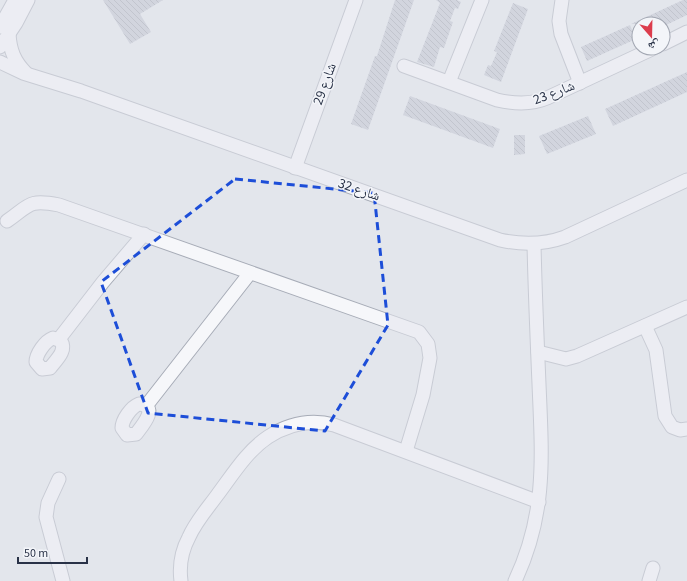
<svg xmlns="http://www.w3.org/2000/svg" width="687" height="581" viewBox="0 0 687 581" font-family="'Source Sans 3','Noto Naskh Arabic',sans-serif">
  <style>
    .building { fill: url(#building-back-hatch) }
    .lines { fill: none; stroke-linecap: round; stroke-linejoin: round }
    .minor-casing { stroke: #a7acb7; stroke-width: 15 }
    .minor { stroke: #f6f7fa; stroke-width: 13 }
    .marked { fill: none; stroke: #1d4ed8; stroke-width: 3; stroke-dasharray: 8 5; stroke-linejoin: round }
    .labels { text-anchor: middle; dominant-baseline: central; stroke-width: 3; stroke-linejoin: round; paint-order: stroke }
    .street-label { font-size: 14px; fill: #293247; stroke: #f3f5f9 }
  </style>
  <defs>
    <pattern id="building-back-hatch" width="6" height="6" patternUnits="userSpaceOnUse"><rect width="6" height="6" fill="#bcc2cd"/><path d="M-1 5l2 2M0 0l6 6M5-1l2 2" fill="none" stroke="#999ea8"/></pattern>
  </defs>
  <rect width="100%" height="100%" fill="#e3e6ec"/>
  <!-- building -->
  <g class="building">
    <polygon points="103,0 163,0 140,14 151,32 130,44"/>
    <polygon points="395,0 414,0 368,130 351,124 375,56 377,56"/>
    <polygon points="436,0 457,0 461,2 458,9 455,8 450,21 453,22 444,48 440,47 434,67 417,62 440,3"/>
    <polygon points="683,0 687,0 687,15 664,26 663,24 631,24"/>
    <polygon points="513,3 528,9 501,82 484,75 488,65 491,66 497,52 494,51"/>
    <polygon points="630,25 636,39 587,61 581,47"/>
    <polygon points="687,72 687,92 613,126 605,109"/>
    <polygon points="410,96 500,129 493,148 403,115"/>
    <polygon points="588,116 596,134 547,154 539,136"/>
    <polygon points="514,135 525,135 525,154 514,155"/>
  </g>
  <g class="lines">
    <defs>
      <g id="minor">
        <polyline points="562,0 559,21 561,34 580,83"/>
        <polyline points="0,27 15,0"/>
        <path d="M9,34c1,16 5,27 17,39"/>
        <polyline points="663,44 687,32"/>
        <polyline points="0,47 16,23 28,0"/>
        <path d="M0,62l23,11 58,18 419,149c23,5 43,5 65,-3l122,-57"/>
        <path d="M404,66l93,34c18,4 34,5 50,-2l107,-50"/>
        <polyline points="449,82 482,0"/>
        <polyline points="295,168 356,0"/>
        <path d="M7,221c23,-16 21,-22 52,-16l360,127 9,12 2,14 -7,37 -17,56"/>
        <polyline points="645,326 656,350 665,416 672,427 680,430 687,429"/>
        <path d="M53,338l8,3c6,10 -5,19 -11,27l-8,1 -6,-7c0,-8 9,-21 17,-24z"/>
        <polyline points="59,339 103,282 144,234"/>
        <polyline points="538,352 566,359 577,356 687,307"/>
        <path d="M139,404c21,2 3,22 -3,30l-9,1 -5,-7c0,-8 9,-21 17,-24z"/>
        <polyline points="146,406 250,273"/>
        <polyline points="59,479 48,503 46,517 63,581"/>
        <path d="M181,581c-2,-15 1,-31 8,-44 7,-16 19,-29 29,-43 15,-20 29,-43 50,-57 20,-13 43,-18 66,-12l205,77"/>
        <path d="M515,581c32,-68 27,-124 24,-197 -2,-47 -4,-93 -5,-140"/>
        <polyline points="649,581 653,568"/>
      </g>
    </defs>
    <!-- minor casing -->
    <use href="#minor" class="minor-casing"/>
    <!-- minor -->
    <use href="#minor" class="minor"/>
  </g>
  <!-- marked area -->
  <path d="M0 0H687V581H0ZM235,179l139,14 14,132 -63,106 -177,-18 -47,-131z" fill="#e3e6ec" fill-opacity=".55" fill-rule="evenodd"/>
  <path class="marked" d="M235,179l139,14 14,132 -63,106 -177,-18 -47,-131z"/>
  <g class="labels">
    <!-- street labels -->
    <g class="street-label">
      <text transform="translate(325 84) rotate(-70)">شارع 29</text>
      <text transform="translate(554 93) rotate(-21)">شارع 23</text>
      <text transform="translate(359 190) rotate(19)">شارع 32</text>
    </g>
  </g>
  <!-- north arrow -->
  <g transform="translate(651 36) rotate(160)"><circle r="19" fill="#f3f5f9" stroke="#a2a7b2"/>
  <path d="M0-3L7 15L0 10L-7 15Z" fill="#dc3d4d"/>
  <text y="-6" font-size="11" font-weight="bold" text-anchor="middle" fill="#293247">ش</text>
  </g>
  <!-- scale -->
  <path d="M18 557v6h69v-6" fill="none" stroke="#293247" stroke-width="2"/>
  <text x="24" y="557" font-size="12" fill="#293247" stroke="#f3f5f9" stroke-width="3" paint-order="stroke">50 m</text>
</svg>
